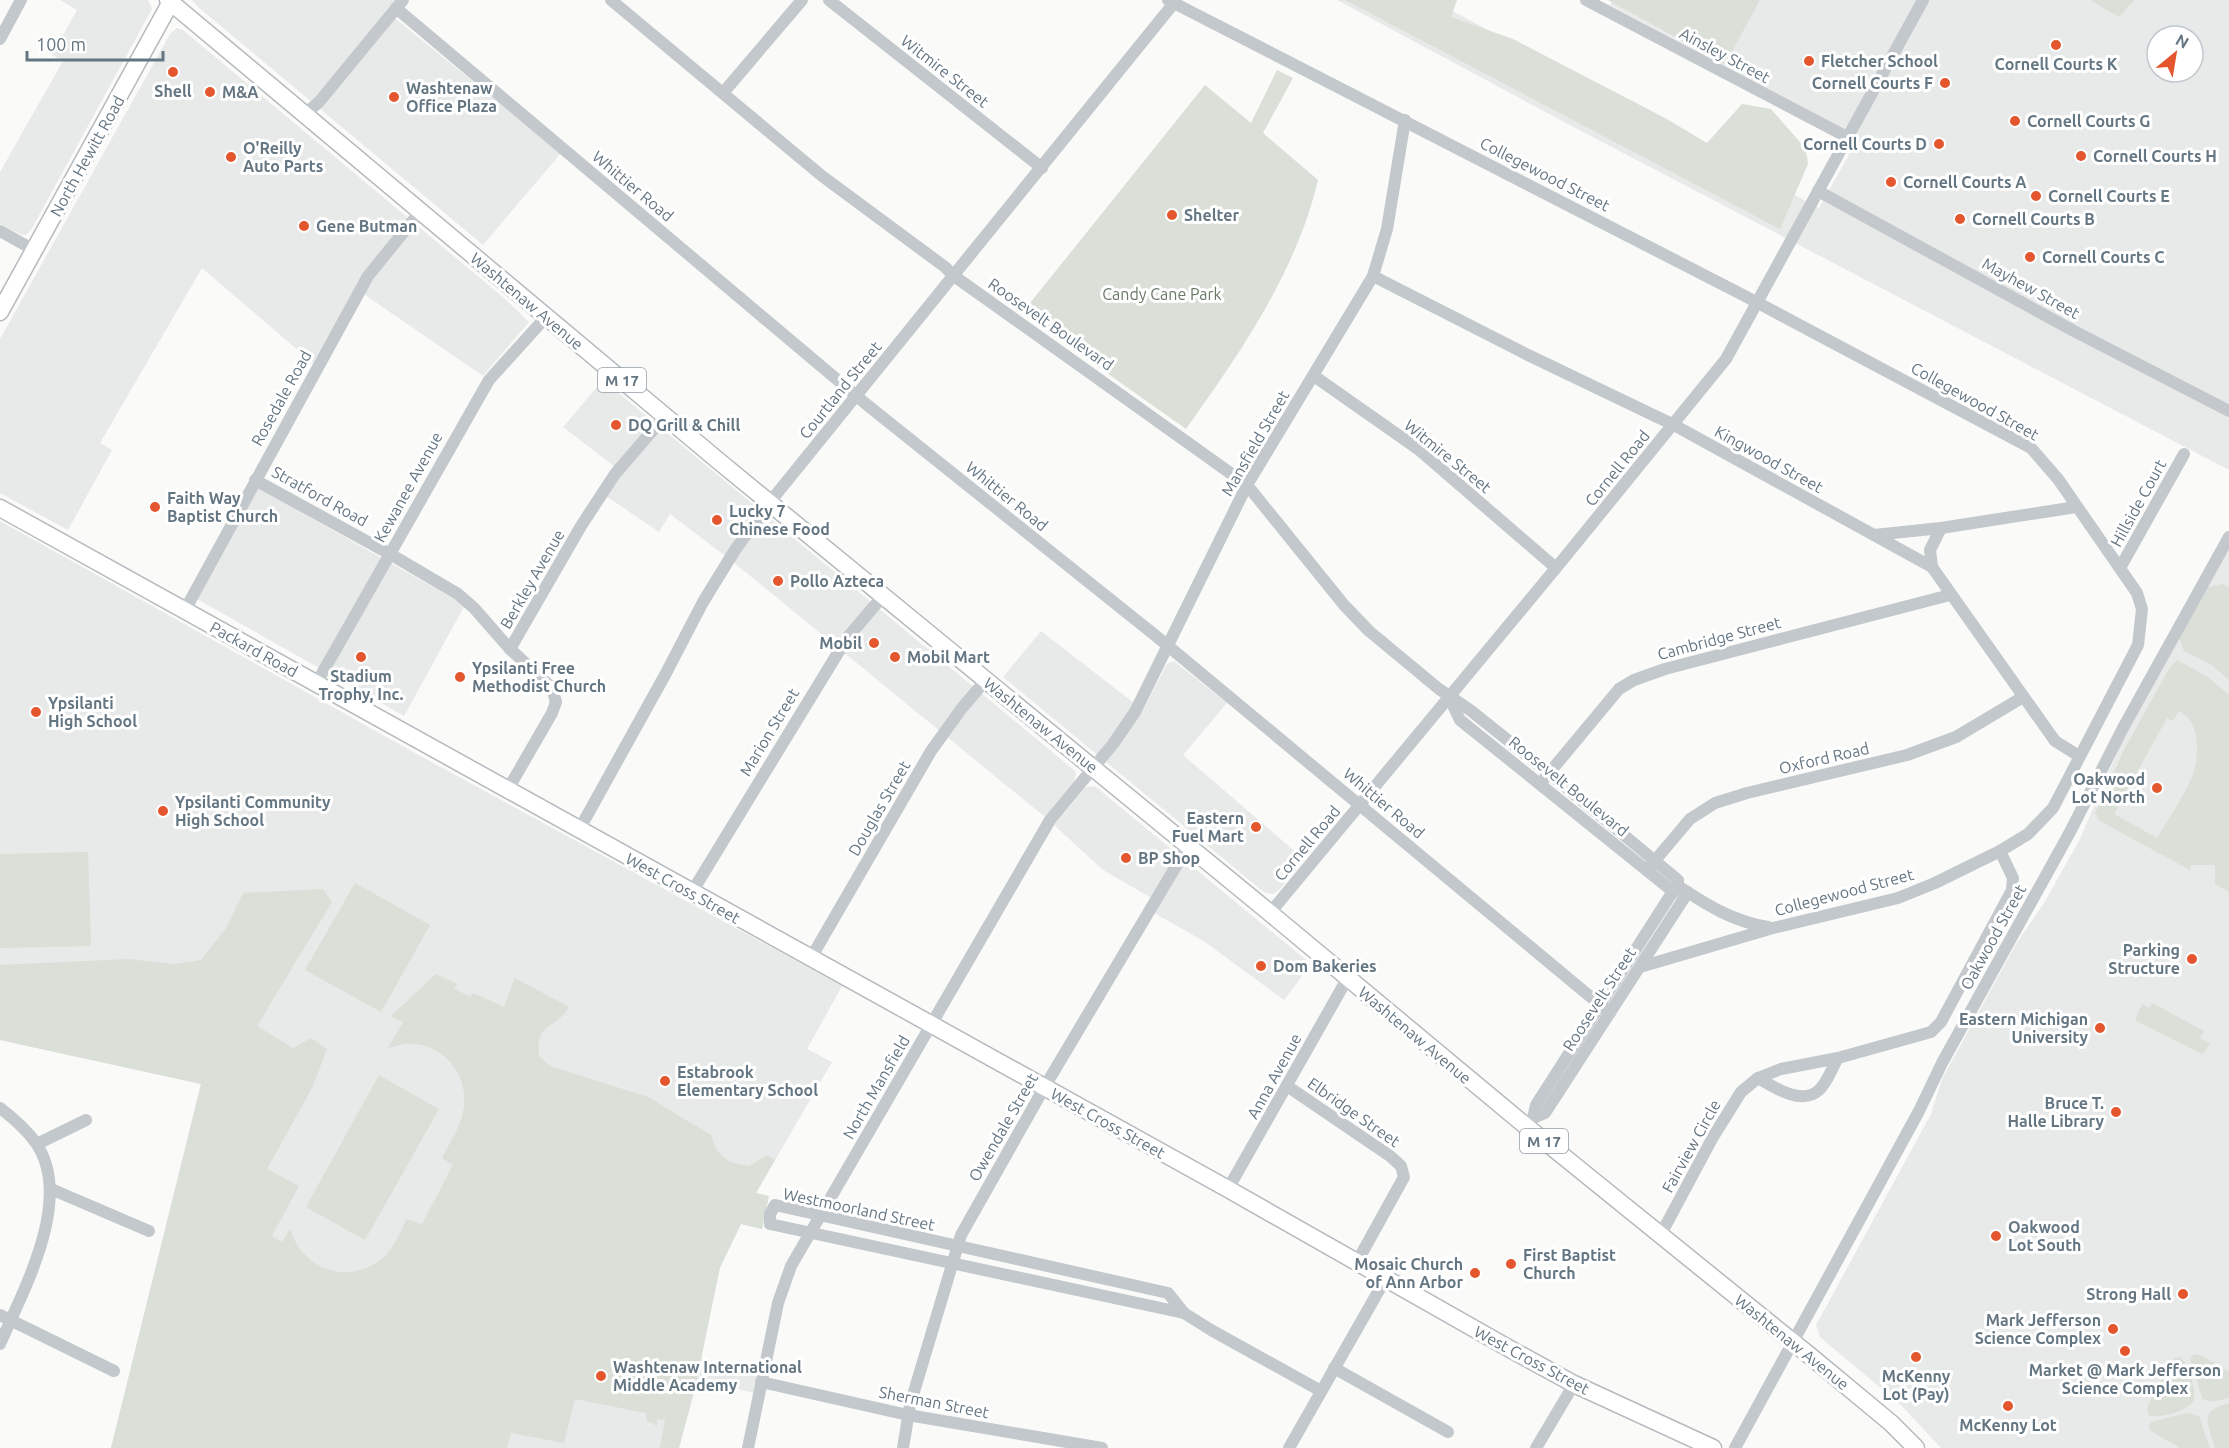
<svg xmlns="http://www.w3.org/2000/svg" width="2229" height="1448" viewBox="0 0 2229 1448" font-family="Ubuntu,sans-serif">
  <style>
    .built { fill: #e8e9e9; fill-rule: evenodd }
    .green { fill: #dadfd7; fill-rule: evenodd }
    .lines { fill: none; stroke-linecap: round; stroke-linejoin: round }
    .major-casing { stroke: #b5babe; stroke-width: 19 }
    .minor { stroke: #c3c8cc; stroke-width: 12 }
    .major { stroke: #fff; stroke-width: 16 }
    .poi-dot { fill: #e4572e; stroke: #fff; stroke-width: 2 }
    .labels { text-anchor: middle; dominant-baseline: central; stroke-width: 6; stroke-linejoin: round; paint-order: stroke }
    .shield { fill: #fff; stroke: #939fa8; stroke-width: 1.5 }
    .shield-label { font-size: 15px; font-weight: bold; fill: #657683 }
    .street-label { font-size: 16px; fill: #657683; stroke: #fff }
    .poi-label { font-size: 16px; font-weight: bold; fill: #657683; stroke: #fff; text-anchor: start }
    .park-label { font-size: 16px; fill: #687a64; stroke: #fff }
  </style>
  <rect width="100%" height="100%" fill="#fafaf8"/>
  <!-- built -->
  <g class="built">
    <polygon points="60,0 148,0 152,9 31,230 26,235 22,235 0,224 0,172 63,61 52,55 77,10"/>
    <polygon points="192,0 395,0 386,11 561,153 483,245 198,7"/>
    <path d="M1337,0h111l-3,7 374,201 40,-71 -249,-132 2,-5h617v470l-665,-348zM2157,36h36v36h-36z"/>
    <polygon points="177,28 183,30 504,298 529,322 483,376 355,288 313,363 202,268 100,443 112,450 68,530 0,493 0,339 170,34"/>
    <polygon points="603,380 1074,770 1076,773 1074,782 1045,817 732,561 670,514 659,532 603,494 619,470 563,427"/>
    <polygon points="258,488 465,605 404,716 197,599"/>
    <polygon points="0,521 415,753 842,986 807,1049 832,1062 756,1193 769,1196 762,1229 741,1224 720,1268 701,1358 758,1374 754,1393 698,1379 679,1448 111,1448 201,1084 0,1040"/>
    <polygon points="2229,549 2229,1448 1941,1448 1902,1406 1820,1337 1816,1325 1931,1114 1942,1079 2016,944 2044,903 2079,841 2120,746"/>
    <polygon points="1041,631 1143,710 1167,664 1174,661 1227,703 1183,755 1305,860 1279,890 1273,894 1265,893 1003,677"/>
    <polygon points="1090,786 1096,787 1311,964 1284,1000 1205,942 1154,913 1160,903 1103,870 1054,825 1085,788"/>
  </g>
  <!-- green -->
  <g class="green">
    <polygon points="1345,0 1457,0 1451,17 1513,39 1665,118 1707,143 1742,104 1771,109 1806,149 1808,164 1780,229"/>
    <polygon points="1608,0 1760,0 1725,64"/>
    <polygon points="2090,0 2134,0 2119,17"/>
    <path d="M1277,70l16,8 -30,55 55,47c-22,93 -78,173 -132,249l-164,-116 183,-228 46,38z"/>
    <polygon points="2223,584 2229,588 2229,680 2212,665 2184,651 2179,638 2207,587"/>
    <path d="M2177,660l31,17 21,18v197l-14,-8v-19h-24l-1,5 -90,-49 -5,-8 29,-63 46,-83zM2179,711c20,10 20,37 16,57 -2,13 -30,58 -38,70l-43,-24 53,-96 6,3z"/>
    <polygon points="88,852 91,946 0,948 0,854"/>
    <polygon points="355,883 430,925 381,1012 305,970"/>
    <path d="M323,889l9,13 -75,124 36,22 18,-10 16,11 -15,39 -45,81 32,17 -27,50 10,6 8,-13c13,41 58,57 93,29 11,-9 17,-27 24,-39l15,5 31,-59 -11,-7c7,-14 18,-31 21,-46 8,-36 -20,-71 -57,-68 -6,0 -12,3 -18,4l15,-26 -12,-6 45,-42 21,10 -3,4 16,9 3,-4 31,14 11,-29 54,29c-14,24 -34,14 -30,49l11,10 98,31 63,38c7,22 15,28 38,31l18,-11 8,5 -19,33 13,3 -7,33 -21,-5 -21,43 -23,112 -18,69h-19l5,-28 -8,-1v7l-11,-6v-7l-71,-14 -11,44 -53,-10 -4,15h-396l90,-364 -201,-44v-75l128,-6 46,5 27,-4 25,-32 17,-35z"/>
    <polygon points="2152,1003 2204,1031 2200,1038 2210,1044 2203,1054 2135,1020 2142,1004 2149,1008"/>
    <polygon points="379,1075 439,1109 365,1240 306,1207"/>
    <path d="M2194,1354l9,2 26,16v26c-10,2 -19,6 -27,0l-12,-40z"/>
    <path d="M2179,1357c11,6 16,31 15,43 -7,12 -31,17 -44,16l-3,-5 1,-6 26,-47z"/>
    <path d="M2229,1403v45h-14c-7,-25 -17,-37 14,-45z"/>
    <polygon points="2187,1413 2199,1416 2210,1448 2180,1448 2151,1431 2149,1426 2151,1422"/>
  </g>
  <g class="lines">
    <defs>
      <g id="major">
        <polyline points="168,0 721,463 1270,913 1527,1127 1809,1355 1891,1423 1916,1448"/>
        <polyline points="0,312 172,0"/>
        <polyline points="0,508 1228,1189 1510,1349 1574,1384 1713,1448"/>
      </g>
    </defs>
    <!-- major casing -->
    <use href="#major" class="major-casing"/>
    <!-- minor -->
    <g class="minor">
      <path d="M611,0l211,176 123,91 9,9 293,209 97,120 25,26 70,58 31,21 80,64 128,106v6c29,19 56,36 90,41"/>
      <polyline points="829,0 1042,168"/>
      <polyline points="1168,0 1743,295 2031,448 2058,479 2137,593 2142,609 2138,645 2053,808 2028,834 2000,851 1935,883 1898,898 1773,928 1640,967"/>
      <polyline points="1586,0 1849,138"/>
      <polyline points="396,8 866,404 1156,636 1610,1013"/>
      <polyline points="0,39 21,0"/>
      <polyline points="723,93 802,0"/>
      <polyline points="304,115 319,102 403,0"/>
      <polyline points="1818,191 2072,330 2229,411"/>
      <polyline points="0,231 34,250"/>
      <polyline points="1373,276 1528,355 1674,425 1932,567 2055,741 2079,756"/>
      <polyline points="1314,376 1418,449 1556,568"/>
      <polyline points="255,480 390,554 458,594 474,608 510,649 552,688 556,702 552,713 507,791"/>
      <polyline points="1874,535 1941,528 2076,507"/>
      <polyline points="1932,567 1930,550 1941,528"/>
      <polyline points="2120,568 2184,454"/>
      <polyline points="185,610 368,276 420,212"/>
      <polyline points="510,649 581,526 615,474 665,416"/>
      <polyline points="316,684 489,380 546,317"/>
      <polyline points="1450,699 1460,720 1670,889 1678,886"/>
      <polyline points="1540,784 1619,689 1634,680 1665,669 1950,595"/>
      <polyline points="579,830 665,675 703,602 735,550 770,502 1174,3"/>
      <polyline points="1647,870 1690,819 1715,803 1747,793 1907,755 1956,737 2023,697"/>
      <polyline points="692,892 847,638 883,596"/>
      <polyline points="1270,913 1556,568 1726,359 1923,0"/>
      <polyline points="811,958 931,751 962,708 986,680"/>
      <path d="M1758,1078c15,9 44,28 61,12 8,-7 13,-22 19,-32"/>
      <polyline points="1287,1086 1390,1156 1401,1166 1404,1177 1357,1262"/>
      <path d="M0,1108c13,10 26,21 36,35 38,56 -12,146 -36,201"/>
      <polyline points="1533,1118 1545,1113 1688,892"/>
      <polyline points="1527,1127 1533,1118 1536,1105 1670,896 1678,887"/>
      <polyline points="37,1144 86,1120"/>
      <polyline points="51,1189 149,1231"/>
      <polyline points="1228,1189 1347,979"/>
      <polygon points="775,1205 1168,1293 1184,1313 770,1224 770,1214"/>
      <polyline points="1660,1236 1713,1137 1741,1092 1758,1078 1781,1069 1838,1058 1931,1032 1941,1022 2012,890 2013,878 2000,851"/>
      <polyline points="1184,1313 1211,1330 1321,1391"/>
      <polyline points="0,1315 114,1371"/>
      <polyline points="1334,1368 1448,1432"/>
      <polyline points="761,1382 908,1415 1102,1448"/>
      <polyline points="748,1448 778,1303 791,1266 1050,820 1113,744 1135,712 1247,485 1373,276 1387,229 1405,120"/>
      <polyline points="903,1448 910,1405 961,1235 1044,1088 1188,846"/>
      <polyline points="1289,1448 1386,1278"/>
      <polyline points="1536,1448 1574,1384"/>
      <polyline points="1735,1448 1919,1111 1942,1063 2070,832 2123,728 2229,537"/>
    </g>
    <!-- major -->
    <use href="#major" class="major"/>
  </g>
  <!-- markers -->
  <g class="poi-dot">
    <circle cx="2056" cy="45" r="6"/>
    <circle cx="1809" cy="61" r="6"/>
    <circle cx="173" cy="72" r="6"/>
    <circle cx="1945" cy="83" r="6"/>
    <circle cx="210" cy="92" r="6"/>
    <circle cx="394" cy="97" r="6"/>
    <circle cx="2015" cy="121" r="6"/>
    <circle cx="1939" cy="144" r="6"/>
    <circle cx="2081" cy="156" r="6"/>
    <circle cx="231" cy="157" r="6"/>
    <circle cx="1891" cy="182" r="6"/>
    <circle cx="2036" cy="196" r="6"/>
    <circle cx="1172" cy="215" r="6"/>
    <circle cx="1960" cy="219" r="6"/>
    <circle cx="304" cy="226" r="6"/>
    <circle cx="2030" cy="257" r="6"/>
    <circle cx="616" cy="425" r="6"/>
    <circle cx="155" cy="507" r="6"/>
    <circle cx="717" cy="520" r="6"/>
    <circle cx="778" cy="581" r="6"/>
    <circle cx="874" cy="643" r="6"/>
    <circle cx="361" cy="657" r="6"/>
    <circle cx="895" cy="657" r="6"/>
    <circle cx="460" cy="677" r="6"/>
    <circle cx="36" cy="712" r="6"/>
    <circle cx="2157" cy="788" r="6"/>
    <circle cx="163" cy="811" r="6"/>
    <circle cx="1256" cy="827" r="6"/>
    <circle cx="1126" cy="858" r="6"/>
    <circle cx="2192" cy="959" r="6"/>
    <circle cx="1261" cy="966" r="6"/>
    <circle cx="2100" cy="1028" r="6"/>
    <circle cx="665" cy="1081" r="6"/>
    <circle cx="2116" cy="1112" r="6"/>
    <circle cx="1996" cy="1236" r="6"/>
    <circle cx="1511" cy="1264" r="6"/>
    <circle cx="1475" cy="1273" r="6"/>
    <circle cx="2183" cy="1294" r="6"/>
    <circle cx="2113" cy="1329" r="6"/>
    <circle cx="2125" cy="1351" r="6"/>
    <circle cx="1916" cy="1357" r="6"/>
    <circle cx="601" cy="1376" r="6"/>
    <circle cx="2008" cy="1406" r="6"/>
  </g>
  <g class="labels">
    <!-- shield labels -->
    <g class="shield">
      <rect x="598" y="368" width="48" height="24" rx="4.5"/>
      <rect x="1520" y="1129" width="48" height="24" rx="4.5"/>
    </g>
    <g class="shield-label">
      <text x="622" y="380">M 17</text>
      <text x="1544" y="1141">M 17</text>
    </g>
    <!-- street labels -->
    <g class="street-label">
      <text transform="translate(1725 55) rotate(28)">Ainsley Street</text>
      <text transform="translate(945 71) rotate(38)">Witmire Street</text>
      <text transform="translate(87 156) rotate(-61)">North Hewitt Road</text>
      <text transform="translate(1545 174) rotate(27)">Collegewood Street</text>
      <text transform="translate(633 186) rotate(40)">Whittier Road</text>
      <text transform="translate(2031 288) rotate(29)">Mayhew Street</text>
      <text transform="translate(527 301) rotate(40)">Washtenaw Avenue</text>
      <text transform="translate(1051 324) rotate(35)">Roosevelt Boulevard</text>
      <text transform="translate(840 390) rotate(-51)">Courtland Street</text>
      <text transform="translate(281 398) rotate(-61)">Rosedale Road</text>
      <text transform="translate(1975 401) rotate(29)">Collegewood Street</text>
      <text transform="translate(1255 443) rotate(-60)">Mansfield Street</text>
      <text transform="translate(1448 456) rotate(39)">Witmire Street</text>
      <text transform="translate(1769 459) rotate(29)">Kingwood Street</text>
      <text transform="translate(1617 468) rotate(-51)">Cornell Road</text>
      <text transform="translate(408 487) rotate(-61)">Kewanee Avenue</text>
      <text transform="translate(320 496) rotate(29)">Stratford Road</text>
      <text transform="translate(1007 496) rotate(39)">Whittier Road</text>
      <text transform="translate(2138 503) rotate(-61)">Hillside Court</text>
      <text transform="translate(532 579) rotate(-60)">Berkley Avenue</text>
      <text transform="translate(1719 638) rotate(-15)">Cambridge Street</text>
      <text transform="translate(254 649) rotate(29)">Packard Road</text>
      <text transform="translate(1041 725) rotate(39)">Washtenaw Avenue</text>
      <text transform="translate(769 732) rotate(-59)">Marion Street</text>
      <text transform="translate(1824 758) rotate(-13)">Oxford Road</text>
      <text transform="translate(1569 786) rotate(39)">Roosevelt Boulevard</text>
      <text transform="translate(1384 803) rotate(40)">Whittier Road</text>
      <text transform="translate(879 808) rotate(-60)">Douglas Street</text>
      <text transform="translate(1307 843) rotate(-50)">Cornell Road</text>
      <text transform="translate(683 888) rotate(29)">West Cross Street</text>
      <text transform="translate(1844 892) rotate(-15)">Collegewood Street</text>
      <text transform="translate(1993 937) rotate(-61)">Oakwood Street</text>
      <text transform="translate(1599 999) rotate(-57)">Roosevelt Street</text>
      <text transform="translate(1415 1035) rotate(40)">Washtenaw Avenue</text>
      <text transform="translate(1274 1076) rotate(-61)">Anna Avenue</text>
      <text transform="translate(876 1087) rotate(-60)">North Mansfield</text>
      <text transform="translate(1354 1112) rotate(35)">Elbridge Street</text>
      <text transform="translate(1108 1123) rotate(29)">West Cross Street</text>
      <text transform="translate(1003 1127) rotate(-60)">Owendale Street</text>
      <text transform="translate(1691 1146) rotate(-61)">Fairview Circle</text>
      <text transform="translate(859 1209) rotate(12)">Westmoorland Street</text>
      <text transform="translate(1792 1342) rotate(39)">Washtenaw Avenue</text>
      <text transform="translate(1532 1360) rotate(28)">West Cross Street</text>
      <text transform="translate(934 1402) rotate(11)">Sherman Street</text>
    </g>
    <!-- poi labels -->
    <g class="poi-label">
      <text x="1821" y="61">Fletcher School</text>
      <text x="2056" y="64" text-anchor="middle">Cornell Courts K</text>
      <text x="1933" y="83" text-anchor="end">Cornell Courts F</text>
      <text x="406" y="88">Washtenaw<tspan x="406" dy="18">Office Plaza</tspan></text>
      <text x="173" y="91" text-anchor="middle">Shell</text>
      <text x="222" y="92">M&amp;A</text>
      <text x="2027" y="121">Cornell Courts G</text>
      <text x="1927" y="144" text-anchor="end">Cornell Courts D</text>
      <text x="243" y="148">O'Reilly<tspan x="243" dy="18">Auto Parts</tspan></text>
      <text x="2093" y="156">Cornell Courts H</text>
      <text x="1903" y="182">Cornell Courts A</text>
      <text x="2048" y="196">Cornell Courts E</text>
      <text x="1184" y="215">Shelter</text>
      <text x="1972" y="219">Cornell Courts B</text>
      <text x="316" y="226">Gene Butman</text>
      <text x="2042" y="257">Cornell Courts C</text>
      <text x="628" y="425">DQ Grill &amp; Chill</text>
      <text x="167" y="498">Faith Way<tspan x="167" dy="18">Baptist Church</tspan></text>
      <text x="729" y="511">Lucky 7<tspan x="729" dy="18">Chinese Food</tspan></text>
      <text x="790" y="581">Pollo Azteca</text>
      <text x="862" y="643" text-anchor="end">Mobil</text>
      <text x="907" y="657">Mobil Mart</text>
      <text x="472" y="668">Ypsilanti Free<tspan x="472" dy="18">Methodist Church</tspan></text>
      <text x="361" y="676" text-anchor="middle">Stadium<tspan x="361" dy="18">Trophy, Inc.</tspan></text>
      <text x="48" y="703">Ypsilanti<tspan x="48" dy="18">High School</tspan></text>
      <text x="2145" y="779" text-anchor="end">Oakwood<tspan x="2145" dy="18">Lot North</tspan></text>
      <text x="175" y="802">Ypsilanti Community<tspan x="175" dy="18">High School</tspan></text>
      <text x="1244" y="818" text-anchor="end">Eastern<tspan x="1244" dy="18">Fuel Mart</tspan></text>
      <text x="1138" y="858">BP Shop</text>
      <text x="2180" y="950" text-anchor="end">Parking<tspan x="2180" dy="18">Structure</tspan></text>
      <text x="1273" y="966">Dom Bakeries</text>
      <text x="2088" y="1019" text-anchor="end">Eastern Michigan<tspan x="2088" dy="18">University</tspan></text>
      <text x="677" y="1072">Estabrook<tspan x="677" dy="18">Elementary School</tspan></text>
      <text x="2104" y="1103" text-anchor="end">Bruce T.<tspan x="2104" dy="18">Halle Library</tspan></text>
      <text x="2008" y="1227">Oakwood<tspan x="2008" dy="18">Lot South</tspan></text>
      <text x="1523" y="1255">First Baptist<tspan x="1523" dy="18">Church</tspan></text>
      <text x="1463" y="1264" text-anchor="end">Mosaic Church<tspan x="1463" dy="18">of Ann Arbor</tspan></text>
      <text x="2171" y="1294" text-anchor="end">Strong Hall</text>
      <text x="2101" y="1320" text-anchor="end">Mark Jefferson<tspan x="2101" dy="18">Science Complex</tspan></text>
      <text x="613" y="1367">Washtenaw International<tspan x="613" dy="18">Middle Academy</tspan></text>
      <text x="2125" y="1370" text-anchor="middle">Market @ Mark Jefferson<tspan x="2125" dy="18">Science Complex</tspan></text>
      <text x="1916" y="1376" text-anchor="middle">McKenny<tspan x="1916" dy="18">Lot (Pay)</tspan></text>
      <text x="2008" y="1425" text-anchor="middle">McKenny Lot</text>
    </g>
    <!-- park labels -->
    <g class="park-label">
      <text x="1162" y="294">Candy Cane Park</text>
    </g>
  </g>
  <!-- north arrow -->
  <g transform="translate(2175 54) rotate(30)"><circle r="28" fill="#ffffff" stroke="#c1c8cd" stroke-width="1.5"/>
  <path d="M0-4.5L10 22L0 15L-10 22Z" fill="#e4572e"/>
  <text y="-9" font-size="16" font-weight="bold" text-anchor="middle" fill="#657683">N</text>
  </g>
  <!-- scale -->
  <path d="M27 51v9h136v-9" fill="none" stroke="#657683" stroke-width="3"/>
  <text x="36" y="51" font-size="18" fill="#657683" stroke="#ffffff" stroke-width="4.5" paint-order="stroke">100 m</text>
</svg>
